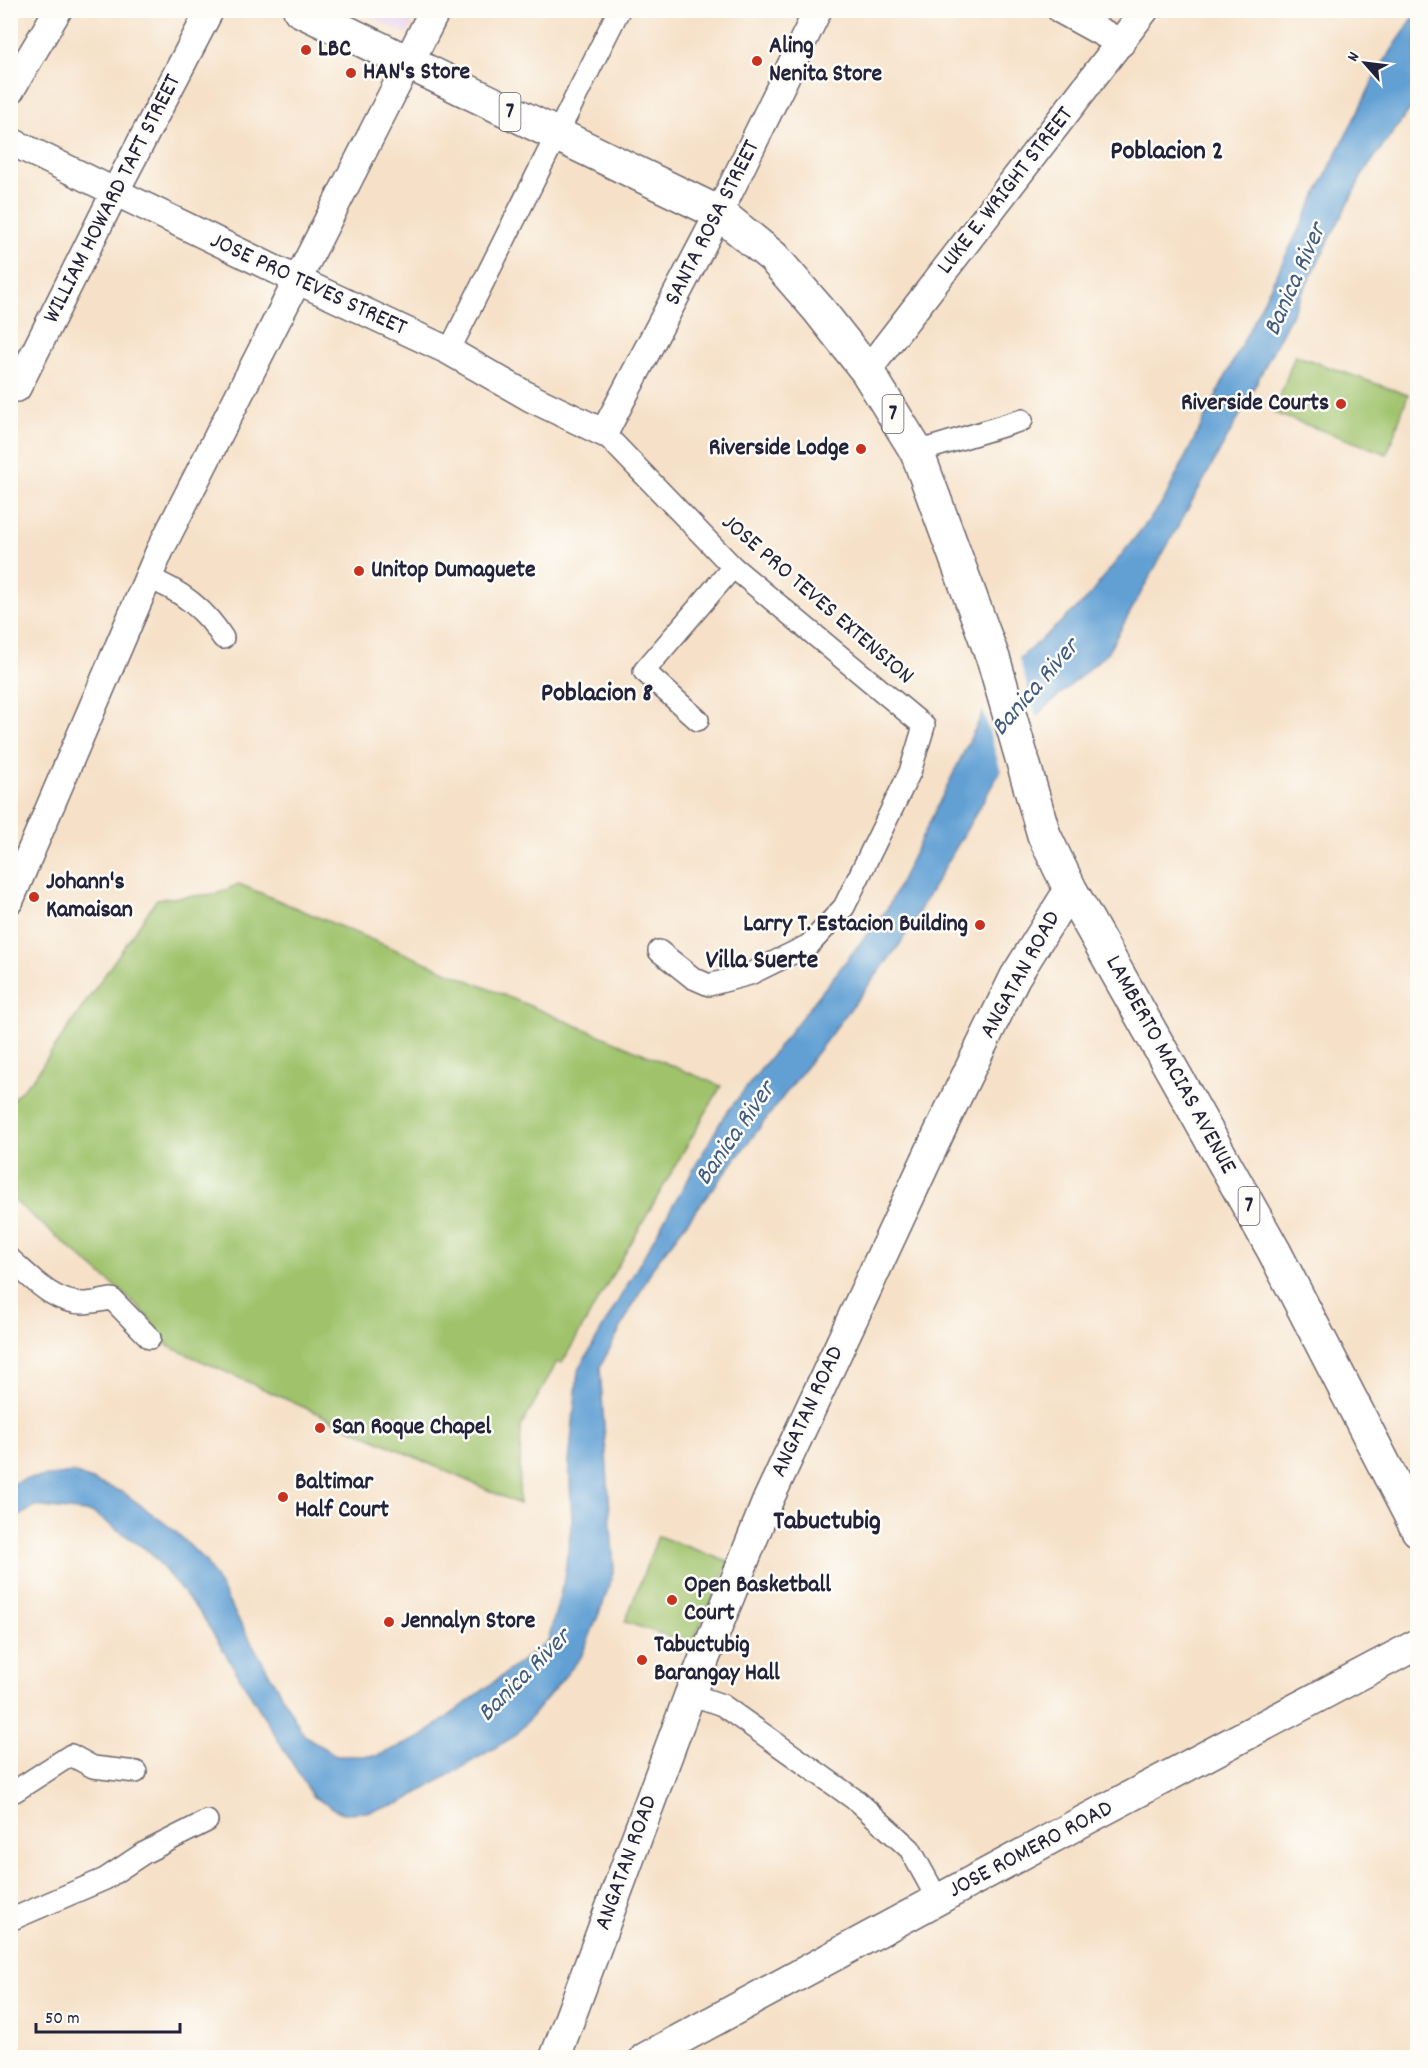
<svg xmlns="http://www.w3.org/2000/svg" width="1428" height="2068" viewBox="0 0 1428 2068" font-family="Dekko,sans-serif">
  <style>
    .built { fill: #e7d2ef }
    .green { fill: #9fc26b; stroke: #607253; stroke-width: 1.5 }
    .water { fill: #62a0d4; stroke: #426188; stroke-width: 1.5 }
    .pier { fill: #f6e1c8 }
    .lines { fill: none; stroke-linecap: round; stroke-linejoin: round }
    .minor-casing { stroke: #6c656c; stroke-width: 24 }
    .tertiary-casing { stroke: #6c656c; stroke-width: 30 }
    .secondary-casing { stroke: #6c656c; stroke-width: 33 }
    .primary-casing { stroke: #6c656c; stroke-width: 36 }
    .minor { stroke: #fff; stroke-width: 21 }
    .tertiary { stroke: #fff; stroke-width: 27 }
    .secondary { stroke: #fff; stroke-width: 30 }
    .primary { stroke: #fff; stroke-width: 33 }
    .poi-dot { fill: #c8321e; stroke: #fdfcf7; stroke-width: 2 }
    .labels { text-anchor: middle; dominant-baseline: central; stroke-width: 5; stroke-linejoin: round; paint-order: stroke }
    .shield { fill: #fdfcf7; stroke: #646373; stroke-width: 1.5 }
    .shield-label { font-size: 22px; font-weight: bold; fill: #22223b }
    .poi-label { font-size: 24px; font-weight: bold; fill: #22223b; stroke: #fdfcf7; text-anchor: start }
    .street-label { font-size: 24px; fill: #22223b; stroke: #fdfcf7 }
    .water-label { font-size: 26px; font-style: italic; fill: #3f5b80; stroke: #fdfcf7 }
    .neighbourhood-label { font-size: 26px; font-weight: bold; fill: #22223b; stroke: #fdfcf7 }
    .quarter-label { font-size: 27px; font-weight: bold; fill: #22223b; stroke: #fdfcf7 }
  </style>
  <rect width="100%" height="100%" fill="#fdfcf7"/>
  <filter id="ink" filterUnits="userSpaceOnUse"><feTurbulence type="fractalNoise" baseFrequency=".0167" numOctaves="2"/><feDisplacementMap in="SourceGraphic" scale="12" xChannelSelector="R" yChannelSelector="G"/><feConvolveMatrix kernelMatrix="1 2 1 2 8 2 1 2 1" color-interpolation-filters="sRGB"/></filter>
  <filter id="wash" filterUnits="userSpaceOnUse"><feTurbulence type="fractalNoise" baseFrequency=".008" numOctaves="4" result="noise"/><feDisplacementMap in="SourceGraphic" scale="24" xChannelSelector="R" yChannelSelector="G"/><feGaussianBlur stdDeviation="1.35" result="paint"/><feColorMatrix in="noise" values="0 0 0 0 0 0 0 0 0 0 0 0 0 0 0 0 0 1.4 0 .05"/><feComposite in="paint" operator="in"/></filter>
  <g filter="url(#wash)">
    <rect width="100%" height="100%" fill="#f6e1c8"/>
    <!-- built -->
    <polygon class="built" points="358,11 418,11 407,34"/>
    <!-- green -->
    <g class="green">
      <polygon points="1295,355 1408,395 1387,454 1274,413"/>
      <polygon points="239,884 721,1086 562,1363 557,1362 521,1427 519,1504 168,1346 150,1319 129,1298 11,1198 11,1101 35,1076 157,899 216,894"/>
      <polygon points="658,1536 729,1562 692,1644 625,1622"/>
    </g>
    <!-- water -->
    <polygon class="water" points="1417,12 1417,100 1364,172 1240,415 1108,652 1029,722 900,944 655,1264 600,1367 614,1570 603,1604 581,1657 515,1736 401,1803 366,1812 342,1813 313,1797 203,1617 151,1553 93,1513 35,1506 11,1522 11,1484 26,1479 74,1473 124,1493 175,1531 206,1562 304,1735 336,1756 377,1756 421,1737 548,1641 564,1580 572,1520 569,1463 578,1371 724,1116 887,909 1002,674 1086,600 1163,502 1378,71"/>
    <!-- pier -->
    <polygon class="pier" points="1018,655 1037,719 1031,724 1002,775 982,707 999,672"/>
  </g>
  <g filter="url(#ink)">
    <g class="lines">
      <defs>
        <g id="minor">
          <polyline points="449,351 619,10"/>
          <polyline points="604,433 733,567 924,726 910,772 844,907 809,945 750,974 709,985 693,978 659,951"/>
          <polyline points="917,452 1022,420"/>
          <path d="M148,578c32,12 57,31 75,60"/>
          <polyline points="698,720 644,671 733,567"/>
          <path d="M10,1259c22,19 43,44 73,44 10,0 20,-3 29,-4l38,39"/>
          <polyline points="690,1694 722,1705 857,1801 910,1849 938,1900"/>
          <polyline points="10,1792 15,1791 71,1755 93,1767 136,1772"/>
          <polyline points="10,1920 105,1879 144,1853 207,1821"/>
        </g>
        <g id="tertiary">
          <polyline points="1061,10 1121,43"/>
          <polyline points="10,91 58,10"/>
          <polyline points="10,141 297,280 449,351 531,398 604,433 719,213 818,10"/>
          <polyline points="867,371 1145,10"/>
          <polyline points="10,385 17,388 115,192 210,10"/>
          <polyline points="10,900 160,550 408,63"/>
        </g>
        <g id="secondary">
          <polyline points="408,63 435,10"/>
          <polyline points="555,2058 690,1694 768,1500 945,1120 1015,977 1070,889"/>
          <polyline points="645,2058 1087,1819 1418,1644"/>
        </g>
        <polyline id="primary" points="300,10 719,213 773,257 819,310 867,371 917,452 994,661 1044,835 1070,889 1274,1251 1418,1530"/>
      </defs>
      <!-- minor casing -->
      <use href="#minor" class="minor-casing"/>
      <!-- tertiary casing -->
      <use href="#tertiary" class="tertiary-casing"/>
      <!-- secondary casing -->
      <use href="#secondary" class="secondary-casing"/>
      <!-- primary casing -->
      <use href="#primary" class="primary-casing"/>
      <!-- minor -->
      <use href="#minor" class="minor"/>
      <!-- tertiary -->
      <use href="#tertiary" class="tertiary"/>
      <!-- secondary -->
      <use href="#secondary" class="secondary"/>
      <!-- primary -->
      <use href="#primary" class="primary"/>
    </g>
  </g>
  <!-- markers -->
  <g class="poi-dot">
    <circle cx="306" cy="50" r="6"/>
    <circle cx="757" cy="61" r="6"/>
    <circle cx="351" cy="73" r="6"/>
    <circle cx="1341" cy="404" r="6"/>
    <circle cx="861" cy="449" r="6"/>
    <circle cx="359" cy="571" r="6"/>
    <circle cx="34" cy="897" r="6"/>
    <circle cx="980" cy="925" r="6"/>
    <circle cx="320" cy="1428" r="6"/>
    <circle cx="283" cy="1497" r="6"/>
    <circle cx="672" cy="1600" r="6"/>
    <circle cx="389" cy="1622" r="6"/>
    <circle cx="642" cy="1660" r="6"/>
  </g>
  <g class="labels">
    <!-- shield labels -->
    <g class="shield">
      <rect x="499.5" y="93" width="21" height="38" rx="4.5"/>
      <rect x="882.5" y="395" width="21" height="38" rx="4.5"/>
      <rect x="1238.5" y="1187" width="21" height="38" rx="4.5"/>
    </g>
    <g class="shield-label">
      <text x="510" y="112">7</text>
      <text x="893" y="414">7</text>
      <text x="1249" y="1206">7</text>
    </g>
    <!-- poi labels -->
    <g class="poi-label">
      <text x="769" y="47">Aling<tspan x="769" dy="28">Nenita Store</tspan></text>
      <text x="318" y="50">LBC</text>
      <text x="363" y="73">HAN's Store</text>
      <text x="1329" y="404" text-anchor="end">Riverside Courts</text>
      <text x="849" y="449" text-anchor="end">Riverside Lodge</text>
      <text x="371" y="571">Unitop Dumaguete</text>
      <text x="46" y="883">Johann's<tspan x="46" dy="28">Kamaisan</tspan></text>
      <text x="968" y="925" text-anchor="end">Larry T. Estacion Building</text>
      <text x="332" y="1428">San Roque Chapel</text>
      <text x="295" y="1483">Baltimar<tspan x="295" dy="28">Half Court</tspan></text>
      <text x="684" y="1586">Open Basketball<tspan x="684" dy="28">Court</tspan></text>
      <text x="401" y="1622">Jennalyn Store</text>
      <text x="654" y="1646">Tabuctubig<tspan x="654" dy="28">Barangay Hall</tspan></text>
    </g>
    <!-- street labels -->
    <g class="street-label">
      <text transform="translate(1006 191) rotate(-52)">LUKE E. WRIGHT STREET</text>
      <text transform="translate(113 199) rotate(-63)">WILLIAM HOWARD TAFT STREET</text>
      <text transform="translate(713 223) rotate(-63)">SANTA ROSA STREET</text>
      <text transform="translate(308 285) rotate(25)">JOSE PRO TEVES STREET</text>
      <text transform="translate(817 600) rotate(41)">JOSE PRO TEVES EXTENSION</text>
      <text transform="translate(1021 975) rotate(-61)">ANGATAN ROAD</text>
      <text transform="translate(1170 1065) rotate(61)">LAMBERTO MACIAS AVENUE</text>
      <text transform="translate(808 1412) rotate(-65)">ANGATAN ROAD</text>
      <text transform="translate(1031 1850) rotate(-28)">JOSE ROMERO ROAD</text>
      <text transform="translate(627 1863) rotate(-70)">ANGATAN ROAD</text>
    </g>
    <!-- water labels -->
    <g class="water-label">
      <text transform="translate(1296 280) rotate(-66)">Banica River</text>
      <text transform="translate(1036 688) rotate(-49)">Banica River</text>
      <text transform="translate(736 1134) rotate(-55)">Banica River</text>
      <text transform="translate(525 1676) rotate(-45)">Banica River</text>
    </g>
    <!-- neighbourhood labels -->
    <g class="neighbourhood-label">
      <text x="762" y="961">Villa Suerte</text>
    </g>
    <!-- quarter labels -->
    <g class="quarter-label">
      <text x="1167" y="152">Poblacion 2</text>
      <text x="597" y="694">Poblacion 8</text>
      <text x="827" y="1522">Tabuctubig</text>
    </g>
  </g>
  <!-- margin -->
  <rect width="1428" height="2068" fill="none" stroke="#fdfcf7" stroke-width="36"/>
  <!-- north arrow -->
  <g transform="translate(1365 63) rotate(298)" stroke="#fdfcf7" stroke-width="4.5" paint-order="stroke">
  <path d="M0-4.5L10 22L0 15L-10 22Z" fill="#22223b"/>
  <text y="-9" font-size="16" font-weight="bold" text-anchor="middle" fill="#22223b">N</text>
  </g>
  <!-- scale -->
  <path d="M36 2023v9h144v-9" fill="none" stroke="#22223b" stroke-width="3"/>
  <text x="45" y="2023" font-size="18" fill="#22223b" stroke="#fdfcf7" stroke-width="4.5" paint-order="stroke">50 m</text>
</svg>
